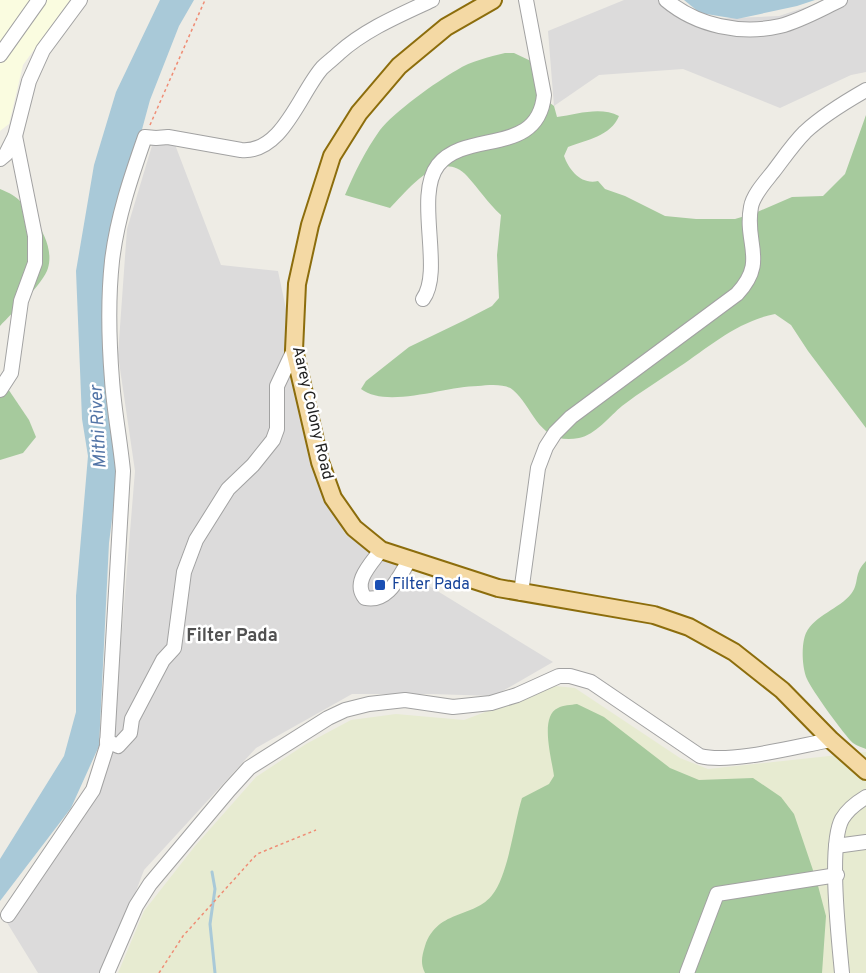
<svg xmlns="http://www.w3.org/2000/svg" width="866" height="973" viewBox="0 0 866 973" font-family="Overpass,sans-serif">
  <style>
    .residential { fill: #dcdbdb }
    .education { fill: #fafce0 }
    .farmland { fill: #e7ebd1 }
    .forest { fill: #a6ca9d }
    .water { fill: #a9c9d8 }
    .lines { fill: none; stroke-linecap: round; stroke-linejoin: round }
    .stream { stroke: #a9c9d8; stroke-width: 3 }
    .minor-casing { stroke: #a2a2a2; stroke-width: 16 }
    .major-casing { stroke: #8c6d0c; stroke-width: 20 }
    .path { stroke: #ef8d75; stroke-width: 1.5; stroke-dasharray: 3 3; stroke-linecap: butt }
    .minor { stroke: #fff; stroke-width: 14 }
    .major { stroke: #f4d9a4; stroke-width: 16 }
    .transit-dot { fill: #1a4fb4; stroke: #fff; stroke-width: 2 }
    .labels { text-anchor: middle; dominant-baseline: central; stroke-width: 5; stroke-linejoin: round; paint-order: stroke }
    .street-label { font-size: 16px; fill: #1e1e1e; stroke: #fff }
    .transit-label { font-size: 16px; fill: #164399; stroke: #fff; text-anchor: start }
    .water-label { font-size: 18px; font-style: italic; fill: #5274a6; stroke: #fff }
    .neighbourhood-label { font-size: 18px; font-weight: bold; fill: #515151; stroke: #fff }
  </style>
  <rect width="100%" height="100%" fill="#eeece5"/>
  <!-- residential -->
  <g class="residential">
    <polygon points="624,0 676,0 707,19 779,16 827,0 866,0 866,72 851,75 780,108 683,69 599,75 554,106 548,31"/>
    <polygon points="154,139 174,142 221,265 278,271 327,504 346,535 553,662 494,696 431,694 352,694 256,748 144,870 105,973 38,973 6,921 76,828 112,751 135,471 118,355 127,229"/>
  </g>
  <!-- education -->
  <polygon class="education" points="0,0 70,0 23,65 9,124 0,131"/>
  <!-- farmland -->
  <polygon class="farmland" points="555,686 575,688 680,758 708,769 866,752 866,973 118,973 144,911 195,846 256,777 306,744 351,720 396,714 464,720"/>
  <!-- forest -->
  <g class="forest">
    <path d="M505,53h9l19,9 13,38 8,6 3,11c20,-3 44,-11 62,-1 -8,20 -33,24 -51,31l-4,9c5,14 17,29 34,25l7,8 20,7 40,20 31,3h39l20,-6 37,-16 31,-1 22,-22 21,-59v313l-58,-77 -17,-26 -16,-11c-37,7 -66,33 -96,53 -19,13 -39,25 -57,39 -12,10 -27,29 -43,32 -40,8 -45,-30 -66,-48 -8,-7 -25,-5 -35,-4 -32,0 -91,23 -117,3l5,-8 43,-34 56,-27 27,-14 7,-8 -2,-43 4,-40c-14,-13 -22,-26 -34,-39 -27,-29 -59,14 -77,32l-45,-13c10,-23 20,-44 35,-65 13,-17 57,-49 77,-60 14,-9 32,-13 48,-17z"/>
    <path d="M0,189c20,8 22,14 34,30 10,13 19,32 14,49 -4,15 -36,45 -48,58z"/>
    <polygon points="0,377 29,420 36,437 23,453 0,460"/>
    <path d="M866,561v188c-4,-2 -9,-3 -13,-6 -8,-7 -42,-54 -46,-64 -5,-11 -6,-35 -1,-46 9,-18 33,-24 45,-39 9,-11 2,-20 15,-33z"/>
    <path d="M577,704l27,13 66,51 29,12 54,-2 28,19 13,17 23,68 9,34 -4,57h-397c-5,-10 -3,-17 0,-27 13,-39 52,-26 70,-55 14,-22 19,-67 27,-93l27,-14 5,-8c-2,-16 -15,-60 4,-68 5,-3 13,-3 19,-4z"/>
  </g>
  <!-- water -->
  <g class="water">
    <polygon points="160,0 194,0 179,26 150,100 106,262 118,471 109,543 99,746 71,808 0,901 0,859 64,756 76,712 76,596 88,456 82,419 76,271 94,165 116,92"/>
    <polygon points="684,0 815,0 797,6 737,19 700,13"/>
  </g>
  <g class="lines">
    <!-- stream -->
    <polyline class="stream" points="212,872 215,889 210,924 215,973"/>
    <defs>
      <g id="minor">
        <path d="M666,0c31,26 75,35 114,26 20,-5 41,-17 60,-26"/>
        <polyline points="0,55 39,0"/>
        <polyline points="0,159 6,154 15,136 29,81 43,50 80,0"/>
        <path d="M423,299c21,-29 -9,-103 15,-134 29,-36 100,-8 106,-70l-18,-95"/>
        <polyline points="0,390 11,373 21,301 35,263 35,236 15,136"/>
        <path d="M381,550c-10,14 -29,32 -16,48 24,5 34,-22 45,-39"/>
        <path d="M521,593l17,-125 8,-21 9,-14 16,-16 166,-123c31,-33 7,-50 14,-87 2,-12 14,-25 22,-35 10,-13 20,-28 32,-40 17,-16 40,-30 61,-42"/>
        <polyline points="107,741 118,746 130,733 132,719 163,660 174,648 184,572 196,540 228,489 253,465 273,440 277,429 277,386 294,350"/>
        <polyline points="836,846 866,842"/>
        <path d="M8,915l85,-125 14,-44 16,-275c-3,-31 -9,-61 -11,-91 -3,-38 -4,-82 0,-119 5,-43 19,-84 33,-124l11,1 12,-1 73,13c41,4 59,-57 81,-82 5,-5 12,-10 17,-15 27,-24 61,-38 93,-53"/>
        <path d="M107,973l29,-67 14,-22 79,-94 20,-22 79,-50 17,-8 24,-6 36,-4 48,7 38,-4 26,-8 42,-19h11l21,6 109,74c31,8 98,-10 131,-16"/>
        <polyline points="687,973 717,894 837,875"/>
        <path d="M842,973c-3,-33 -14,-128 0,-154 6,-10 14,-16 24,-22"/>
      </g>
      <polyline id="major" points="493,0 446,27 399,66 359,113 332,156 310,225 297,284 294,350 320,462 333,498 354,528 381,550 498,588 654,615 689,627 734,652 782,690 831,740 866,771"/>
    </defs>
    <!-- minor casing -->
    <use href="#minor" class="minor-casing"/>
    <!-- major casing -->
    <use href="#major" class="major-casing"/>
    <!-- path -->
    <g class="path">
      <polyline points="150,125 205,0"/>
      <polyline points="159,973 183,936 257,854 316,830"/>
    </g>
    <!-- minor -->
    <use href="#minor" class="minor"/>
    <!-- major -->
    <use href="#major" class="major"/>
  </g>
  <!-- markers -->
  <rect class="transit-dot" x="374" y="579" width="12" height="12" rx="3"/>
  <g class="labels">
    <!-- street labels -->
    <g class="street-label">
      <text transform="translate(312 413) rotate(77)">Aarey Colony Road</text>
    </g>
    <!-- transit labels -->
    <g class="transit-label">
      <text x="392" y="585">Filter Pada</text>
    </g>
    <!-- water labels -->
    <g class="water-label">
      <text transform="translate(99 427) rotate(-93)">Mithi River</text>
    </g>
    <!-- neighbourhood labels -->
    <g class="neighbourhood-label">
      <text x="232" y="636">Filter Pada</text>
    </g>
  </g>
</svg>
